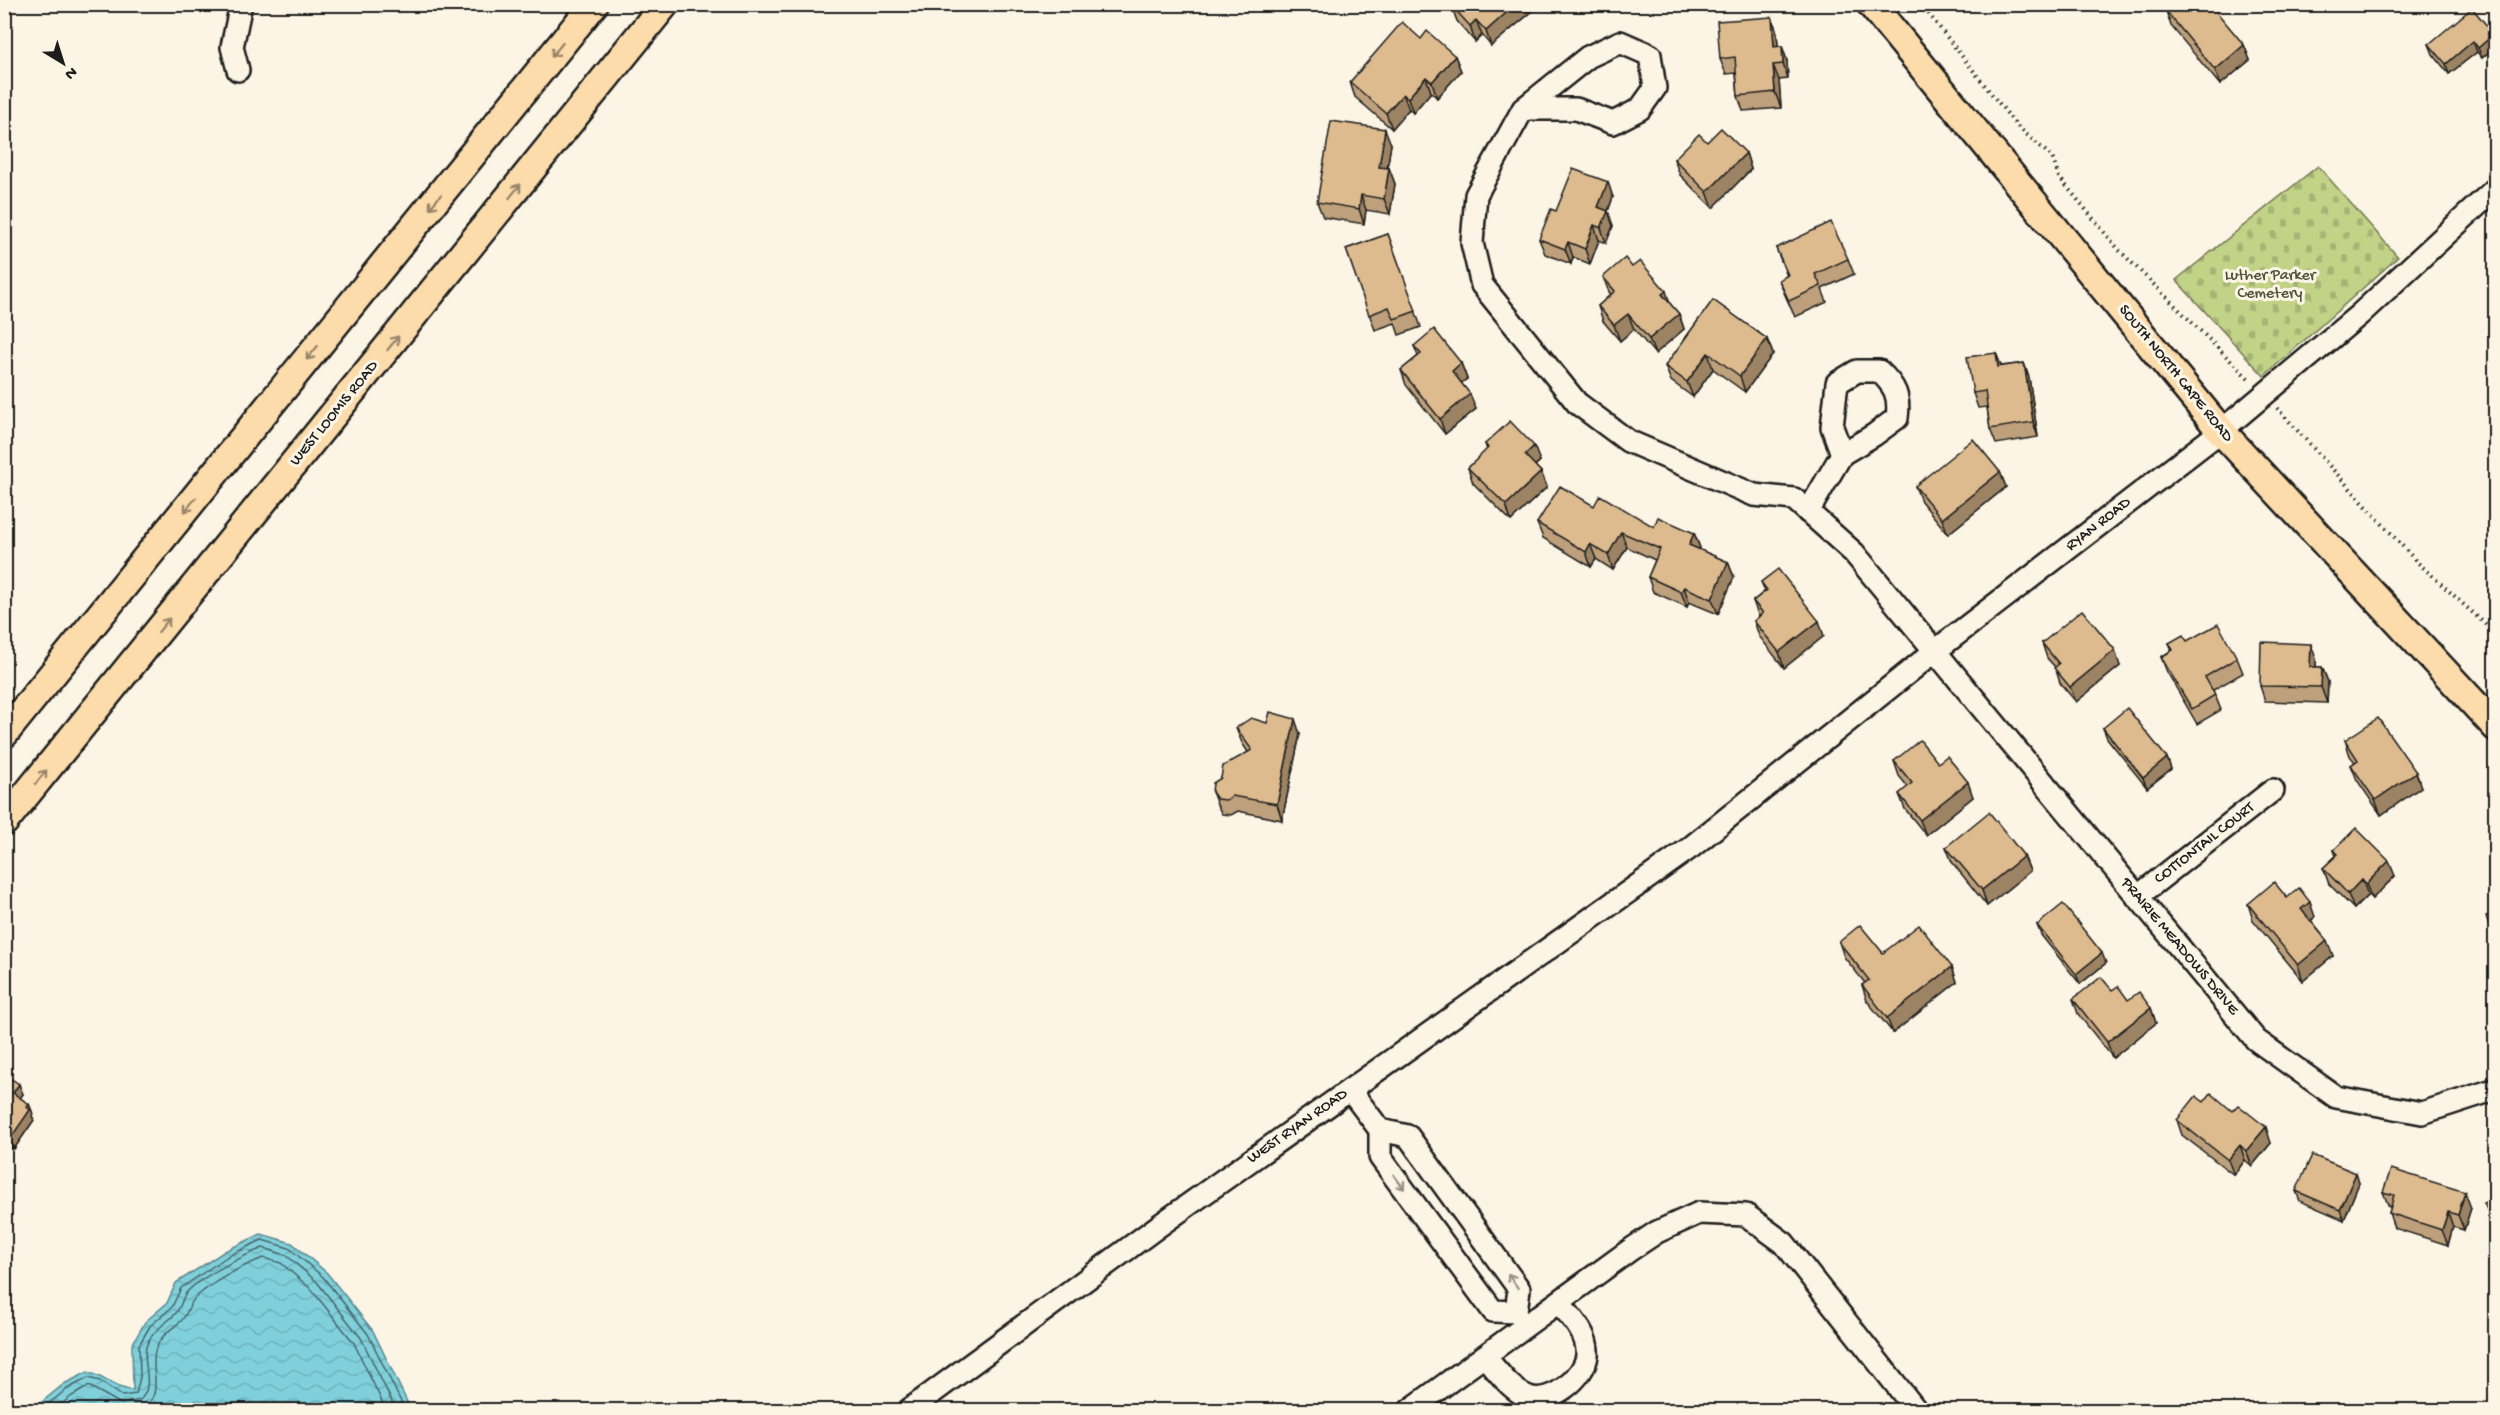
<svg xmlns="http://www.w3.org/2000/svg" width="2500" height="1415" viewBox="0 0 2500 1415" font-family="'Gochi Hand',sans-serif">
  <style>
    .cemetery { fill: url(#cemetery-stones); stroke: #6f7852; stroke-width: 1.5 }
    .water { fill: url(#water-waves); stroke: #58888f; stroke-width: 1.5 }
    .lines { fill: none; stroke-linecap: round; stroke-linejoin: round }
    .shore { stroke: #446468; stroke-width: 1.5 }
    .minor-casing { stroke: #1c1c1c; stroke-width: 26 }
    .major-casing { stroke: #1c1c1c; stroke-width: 32 }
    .path { stroke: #1c1c1c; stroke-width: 4; stroke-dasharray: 1.5 4.5; stroke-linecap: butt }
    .minor { stroke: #fcf5e5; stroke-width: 21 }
    .major { stroke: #fddcac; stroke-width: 27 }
    .wall { fill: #bea17b; stroke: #1c1c1c; stroke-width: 1.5 }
    .shaded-wall { fill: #9b8364; stroke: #1c1c1c; stroke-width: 1.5 }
    .building { fill: #ddbb8f; stroke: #1c1c1c; stroke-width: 1.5 }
    .oneway { stroke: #98866b }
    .oneway2 { stroke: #97938b }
    .labels { text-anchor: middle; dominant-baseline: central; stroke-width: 6; stroke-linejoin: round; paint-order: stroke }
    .park-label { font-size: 16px; fill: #4e533c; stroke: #fcf5e5 }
    .street-label { font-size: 16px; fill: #1c1c1c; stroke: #fcf5e5 }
  </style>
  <defs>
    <pattern id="cemetery-stones" width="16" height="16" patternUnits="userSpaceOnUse" patternTransform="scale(1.5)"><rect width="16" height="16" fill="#c2d387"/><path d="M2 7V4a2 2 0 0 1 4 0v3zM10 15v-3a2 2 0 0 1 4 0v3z" fill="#a6b574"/></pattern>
    <pattern id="water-waves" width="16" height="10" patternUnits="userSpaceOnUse" patternTransform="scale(1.5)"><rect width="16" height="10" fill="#80d0db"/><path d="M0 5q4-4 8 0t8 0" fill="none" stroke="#6eb2bb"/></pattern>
  </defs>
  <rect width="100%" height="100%" fill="#fcf5e5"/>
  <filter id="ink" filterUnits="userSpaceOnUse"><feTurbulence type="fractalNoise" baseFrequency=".0167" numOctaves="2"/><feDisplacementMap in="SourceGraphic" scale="12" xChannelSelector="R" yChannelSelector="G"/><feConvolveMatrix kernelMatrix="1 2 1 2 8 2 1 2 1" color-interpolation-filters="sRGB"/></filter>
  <g filter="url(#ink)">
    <!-- cemetery -->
    <polygon class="cemetery" points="2318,166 2398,257 2264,376 2176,280"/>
    <!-- water -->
    <path class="water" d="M261,1234l31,9 35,30 46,58 38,79h-379l32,-26 24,-12c14,4 32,19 45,18l-1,-45 13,-23 22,-19 9,-20 49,-32z"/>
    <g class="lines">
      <!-- shore -->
      <g class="shore">
        <polyline points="41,1410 67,1389 88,1378 100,1381 122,1396 136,1394 140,1377 139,1345 150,1326 172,1307 181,1288 228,1256 262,1240 289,1248 323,1277 368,1334 405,1410"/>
        <path d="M53,1410l19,-14 17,-10 32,18 19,-4c15,-14 2,-35 6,-53 5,-16 20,-23 30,-34 5,-6 6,-15 11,-21 13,-15 56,-36 76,-44l23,7 31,27 44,56 35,72"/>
        <path d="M140,1410c27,-14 8,-41 16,-62 5,-13 16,-19 25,-27 7,-7 8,-18 15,-24 18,-16 45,-30 67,-39l18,5 30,26 43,54 32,67"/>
      </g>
      <defs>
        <g id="minor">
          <polyline points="238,70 232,47 241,4"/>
          <polyline points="1523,109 1588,57 1620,42 1650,55 1655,88 1640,109 1613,123 1576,109 1523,109 1476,195 1472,243 1482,285 1577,403 1628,441 1754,495 1794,499 1854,553 2256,1040 2336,1097 2422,1113 2496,1089"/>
          <path d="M1808,512l34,-58 32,-19 23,-17c3,-22 -2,-32 -18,-47h-22l-20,12 -5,44 10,27"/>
          <polyline points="2137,897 2273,790"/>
          <polyline points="1350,1090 1380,1130 1380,1157 1493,1311 1516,1312 1519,1289 1408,1136 1380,1130"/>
          <path d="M1485,1357c13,14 26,34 44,40 22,8 56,-20 58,-42 2,-20 -16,-38 -28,-52"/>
          <polyline points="909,1410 1160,1225 1690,848 1935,651 2221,431 2359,315 2496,188"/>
          <polyline points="1410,1410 1630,1250 1657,1232 1699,1213 1746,1215 1784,1243 1916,1410"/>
        </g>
        <g id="major">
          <polyline points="1871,4 2221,431 2496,727"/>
          <polyline points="4,734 594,4"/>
          <polyline points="4,822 665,4"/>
        </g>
      </defs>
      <!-- minor casing -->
      <use href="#minor" class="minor-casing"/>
      <!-- major casing -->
      <use href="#major" class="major-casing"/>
      <!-- path -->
      <g class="path">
        <polyline points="1921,4 2016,125 2052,157 2059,177 2119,250 2251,381"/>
        <polyline points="2277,408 2416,561 2496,634"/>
      </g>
      <!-- minor -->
      <use href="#minor" class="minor"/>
      <!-- major -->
      <use href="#major" class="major"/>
    </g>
    <!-- wall -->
    <g class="wall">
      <polygon points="1695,4 1712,4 1706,12"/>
      <polygon points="1451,5 1534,10 1491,46 1482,35 1475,42 1457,21"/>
      <polygon points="2166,11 2199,12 2244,45 2250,60 2220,85 2171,26"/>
      <polygon points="1772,17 1777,33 1778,46 1782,46 1787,61 1788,79 1779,80 1781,108 1743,111 1738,96 1736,73 1726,74 1720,59"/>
      <polygon points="2494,34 2496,39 2496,46 2482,58 2477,52 2449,74 2433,54 2429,44"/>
      <polygon points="1421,39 1455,56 1461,71 1437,98 1431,92 1413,113 1409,109 1392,129 1355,97 1350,82"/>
      <polygon points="1707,142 1746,153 1751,169 1713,208 1680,175 1674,159"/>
      <polygon points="1391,144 1387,168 1389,168 1395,184 1390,214 1366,210 1364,224 1323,217 1317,202"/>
      <polygon points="1613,197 1608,211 1613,226 1606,243 1599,240 1590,264 1573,257 1571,264 1545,254 1539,239 1556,211"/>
      <polygon points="1388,234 1421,327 1399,335 1395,323 1375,330 1346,249"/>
      <polygon points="1776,248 1848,259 1854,274 1822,289 1827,302 1795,317 1785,295 1779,280 1787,276"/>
      <polygon points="1632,267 1670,304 1679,314 1684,329 1655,354 1634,329 1620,341 1603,321 1598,306 1611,294 1609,292 1603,277"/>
      <polygon points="1713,300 1767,339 1773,354 1745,392 1713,369 1693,397 1671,381 1665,366"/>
      <polygon points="1414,346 1461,363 1467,379 1461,383 1476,409 1445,434 1406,385 1401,370 1418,356"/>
      <polygon points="1996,353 2001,366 2024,363 2029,378 2038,437 1996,444 1990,429 1987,407 1978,408 1973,393"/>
      <polygon points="1485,444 1540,461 1535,466 1541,472 1547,487 1511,521 1473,483 1468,468 1487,450"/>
      <polygon points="2000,472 2006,487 1948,534 1921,501 1915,486"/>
      <polygon points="1594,506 1654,527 1694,533 1700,548 1699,550 1728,562 1734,577 1718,614 1689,602 1687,607 1653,592 1648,577 1655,560 1627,547 1613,570 1596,559 1591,567 1543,538 1537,523"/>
      <polygon points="1761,582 1824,636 1784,668 1759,636 1754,621 1759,617 1753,601 1765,591"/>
      <polygon points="2187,641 2237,658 2243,673 2213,690 2221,710 2197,724 2167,672 2161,657 2172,650 2169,643"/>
      <polygon points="2042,643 2120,666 2076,702 2060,683 2055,667 2047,658"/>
      <polygon points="2316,659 2316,667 2322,667 2328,682 2327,703 2265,701 2260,686"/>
      <polygon points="1236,728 1300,734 1282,820 1238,811 1231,815 1222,814 1218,807 1212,792 1248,752 1242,743"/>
      <polygon points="2103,728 2167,758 2171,769 2147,788 2107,738"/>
      <polygon points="2345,740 2421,787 2381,815 2357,780 2351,765 2355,762 2350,756"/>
      <polygon points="1894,761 1938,763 1973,797 1926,835 1905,809 1899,794 1908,787 1899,776"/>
      <polygon points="1946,847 2024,856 2030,871 1987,906 1952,862"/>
      <polygon points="2334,850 2395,876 2372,899 2368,895 2354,909 2329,884 2323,868 2336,856"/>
      <polygon points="2287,898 2315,917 2311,921 2327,941 2333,956 2303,981 2253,920 2248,904"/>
      <polygon points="2037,925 2106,963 2080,984 2041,935"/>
      <polygon points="1839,942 1883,953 1952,967 1957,982 1893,1033 1867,1001 1862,985 1865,983 1844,957"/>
      <polygon points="2112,990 2128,1000 2151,1008 2156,1023 2113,1058 2078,1014 2073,999"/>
      <polygon points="4,1074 23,1094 20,1098 29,1104 33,1114 32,1116 34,1120 14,1149 4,1143"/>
      <polygon points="2204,1102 2271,1143 2252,1166 2245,1160 2234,1175 2182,1135 2177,1120"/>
      <polygon points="2359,1183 2344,1220 2300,1201 2296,1191"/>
      <polygon points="2383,1192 2471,1208 2464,1230 2453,1227 2448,1245 2394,1228 2389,1213 2391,1207 2389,1207"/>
    </g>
    <!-- shaded-wall -->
    <g class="shaded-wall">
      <polygon points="1516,4 1532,4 1534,10 1491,46 1486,31"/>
      <polygon points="1703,4 1712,4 1706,12"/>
      <polygon points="1772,17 1777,33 1779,62 1774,47"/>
      <polygon points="1476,20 1482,35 1475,42 1470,26"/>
      <polygon points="2494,34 2496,39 2496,46 2482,58 2478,48"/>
      <polygon points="2473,41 2477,52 2449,74 2446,64"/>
      <polygon points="2244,45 2250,60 2220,85 2215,70"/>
      <polygon points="1782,46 1787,61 1788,79 1783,64"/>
      <polygon points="1455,56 1461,71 1437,98 1432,82"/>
      <polygon points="1773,65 1779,80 1781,108 1775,92"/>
      <polygon points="1426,77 1431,92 1413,113 1408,98"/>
      <polygon points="1403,94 1409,109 1392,129 1386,113"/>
      <polygon points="1385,129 1391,144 1385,182 1379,167"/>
      <polygon points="1746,153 1751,169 1713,208 1707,192"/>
      <polygon points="1389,168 1395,184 1390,214 1384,199"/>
      <polygon points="1608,182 1613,197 1608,211 1613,226 1606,243 1601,228 1598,207"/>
      <polygon points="1361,195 1366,210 1364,224 1359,209"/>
      <polygon points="1594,225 1599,240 1590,264 1585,249"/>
      <polygon points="1568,242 1573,257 1571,264 1565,249"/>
      <polygon points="1666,291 1671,307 1662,294"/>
      <polygon points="1628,314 1634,329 1620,341 1614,325"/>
      <polygon points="1679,314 1684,329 1655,354 1649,339"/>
      <polygon points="1767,339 1773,354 1745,392 1740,376"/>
      <polygon points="1708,353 1713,369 1693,397 1687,382"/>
      <polygon points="1996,353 2002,368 1998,367"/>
      <polygon points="1461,363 1467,379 1457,386 1452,371"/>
      <polygon points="2024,363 2029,378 2038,437 2033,422"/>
      <polygon points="1470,394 1476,409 1445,434 1440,419"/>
      <polygon points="1534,446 1540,461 1530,470 1525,455"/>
      <polygon points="1541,472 1547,487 1511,521 1506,505"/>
      <polygon points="2000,472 2006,487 1948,534 1942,519"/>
      <polygon points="1621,532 1627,547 1613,570 1608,555"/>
      <polygon points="1694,533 1700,548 1694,560 1689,545"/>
      <polygon points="1590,544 1596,559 1591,567 1586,552"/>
      <polygon points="1728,562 1734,577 1718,614 1712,599"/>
      <polygon points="1684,587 1689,602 1687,607 1681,592"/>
      <polygon points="1819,621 1824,636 1784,668 1779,652"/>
      <polygon points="2311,644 2316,659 2316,682 2310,667"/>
      <polygon points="2115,650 2120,666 2076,702 2070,687"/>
      <polygon points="2322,667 2328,682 2327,703 2321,687"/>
      <polygon points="1295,719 1300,734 1282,820 1277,804"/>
      <polygon points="2167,758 2171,769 2147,788 2143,778"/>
      <polygon points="2416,772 2421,787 2381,815 2375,800"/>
      <polygon points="1968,782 1973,797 1926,835 1920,820"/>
      <polygon points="2024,856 2030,871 1987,906 1982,890"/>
      <polygon points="2389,861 2395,876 2372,899 2366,884"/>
      <polygon points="2362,879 2368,895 2354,909 2348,894"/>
      <polygon points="2310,902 2315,917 2306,924 2301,909"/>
      <polygon points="2327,941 2333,956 2303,981 2298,965"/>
      <polygon points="2102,953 2106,963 2080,984 2076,974"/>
      <polygon points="1952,967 1957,982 1893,1033 1887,1018"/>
      <polygon points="2151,1008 2156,1023 2113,1058 2107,1042"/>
      <polygon points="19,1084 23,1094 17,1103 13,1093"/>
      <polygon points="29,1104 33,1114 32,1116 34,1120 14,1149 10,1139"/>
      <polygon points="2266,1127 2271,1143 2252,1166 2246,1151"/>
      <polygon points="2240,1145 2245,1160 2234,1175 2228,1160"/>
      <polygon points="2356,1173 2359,1183 2344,1220 2340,1210"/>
      <polygon points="2465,1192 2471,1208 2464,1230 2458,1215"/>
      <polygon points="2448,1212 2453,1227 2448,1245 2442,1230"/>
    </g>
    <!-- building -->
    <g class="building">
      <polygon points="1452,4 1516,4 1486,31 1476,20 1470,26 1451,5"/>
      <polygon points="2173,4 2193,4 2199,12 2208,4 2210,4 2244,45 2215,70 2166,11"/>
      <polygon points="2472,8 2494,34 2478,48 2473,41 2446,64 2429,44"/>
      <polygon points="1772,17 1774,47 1782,46 1783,64 1773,65 1775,92 1738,96 1735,57 1720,59 1717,21"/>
      <polygon points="1402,22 1421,39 1427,31 1455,56 1432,82 1426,77 1408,98 1403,94 1386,113 1350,82"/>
      <polygon points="1331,121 1385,129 1379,167 1389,168 1384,199 1361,195 1359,209 1317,202"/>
      <polygon points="1721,128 1746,153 1707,192 1674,159 1699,134 1707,142"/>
      <polygon points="1573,169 1608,182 1598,207 1608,211 1601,228 1594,225 1585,249 1568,242 1565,249 1539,239 1551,209 1556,211"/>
      <polygon points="1831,222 1848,259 1815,274 1821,286 1789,301 1779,280 1788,275 1776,248"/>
      <polygon points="1388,234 1416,311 1394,319 1389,307 1369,315 1346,249"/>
      <polygon points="1625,258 1632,267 1640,261 1666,291 1662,294 1679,314 1649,339 1628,314 1614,325 1598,306 1615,291 1603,277"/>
      <polygon points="1713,300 1767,339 1740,376 1708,353 1687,382 1665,366"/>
      <polygon points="1434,329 1461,363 1452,371 1470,394 1440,419 1401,370 1421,354 1414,346"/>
      <polygon points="1996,353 1998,367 2024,363 2033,422 1990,429 1985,391 1973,393 1967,357"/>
      <polygon points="1510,421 1534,446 1525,455 1541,472 1506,505 1468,468 1488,448 1485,444"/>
      <polygon points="1973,439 2000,472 1942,519 1915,486"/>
      <polygon points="1560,486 1594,506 1600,495 1654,527 1658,517 1694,533 1689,545 1728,562 1712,599 1684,587 1681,592 1648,577 1660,549 1621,532 1608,555 1590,544 1586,552 1537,523"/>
      <polygon points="1778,569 1819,621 1779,652 1754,621 1763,613 1753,601 1767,590 1761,582"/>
      <polygon points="2082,610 2115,650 2070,687 2054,668 2059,664 2042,643"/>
      <polygon points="2218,624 2237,658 2205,677 2215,695 2192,709 2161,657 2173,650 2169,643 2183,635 2187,641"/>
      <polygon points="2261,642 2311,644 2310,667 2322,667 2321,687 2260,686"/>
      <polygon points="2127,708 2167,758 2143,778 2103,728"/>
      <polygon points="1270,712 1295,719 1277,804 1232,796 1226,800 1217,799 1212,792 1213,783 1221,778 1223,766 1252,750 1236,728 1251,718 1267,723"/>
      <polygon points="2378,718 2416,772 2375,800 2351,765 2358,760 2345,740"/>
      <polygon points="1920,740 1938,763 1947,756 1968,782 1920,820 1899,794 1912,783 1894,761"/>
      <polygon points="1989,812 2024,856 1982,890 1946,847"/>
      <polygon points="2356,828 2389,861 2366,884 2362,879 2348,894 2323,868 2338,854 2334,850"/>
      <polygon points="2274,882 2287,898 2299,888 2310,902 2301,909 2327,941 2298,965 2248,904"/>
      <polygon points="2063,904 2102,953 2076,974 2037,925"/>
      <polygon points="2496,913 2496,945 2486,916"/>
      <polygon points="1860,925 1883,953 1919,925 1952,967 1887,1018 1862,985 1869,980 1839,942"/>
      <polygon points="2101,977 2112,990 2118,986 2128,1000 2139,992 2151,1008 2107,1042 2073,999"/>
      <polygon points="4,1074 19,1084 13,1093 29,1104 27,1107 30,1110 10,1139 4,1135"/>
      <polygon points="2211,1093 2232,1111 2238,1105 2266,1127 2246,1151 2240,1145 2228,1160 2177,1120 2196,1096 2204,1102"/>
      <polygon points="2312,1155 2356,1173 2340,1210 2296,1191"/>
      <polygon points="2391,1169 2465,1192 2458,1215 2448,1212 2442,1230 2389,1213 2394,1195 2383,1192"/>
      <polygon points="2496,1199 2496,1230 2484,1203"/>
    </g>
    <!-- one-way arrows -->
    <defs><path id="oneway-shaft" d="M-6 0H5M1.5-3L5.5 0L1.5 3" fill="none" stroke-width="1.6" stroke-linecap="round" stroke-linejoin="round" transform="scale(1.5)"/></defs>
    <g class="oneway">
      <use href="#oneway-shaft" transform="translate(557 50) rotate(129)"/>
      <use href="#oneway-shaft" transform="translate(515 191) rotate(-51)"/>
      <use href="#oneway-shaft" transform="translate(435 202) rotate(129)"/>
      <use href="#oneway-shaft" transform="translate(393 343) rotate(-51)"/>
      <use href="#oneway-shaft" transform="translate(312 353) rotate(129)"/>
      <use href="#oneway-shaft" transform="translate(190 505) rotate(129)"/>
      <use href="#oneway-shaft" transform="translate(164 625) rotate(-51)"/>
      <use href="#oneway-shaft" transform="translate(41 777) rotate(-51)"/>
    </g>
    <g class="oneway2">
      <use href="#oneway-shaft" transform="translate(1399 1182) rotate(54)"/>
      <use href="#oneway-shaft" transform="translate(1513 1281) rotate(-125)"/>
    </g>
  </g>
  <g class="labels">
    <!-- park labels -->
    <g class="park-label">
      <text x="2270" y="276">Luther Parker<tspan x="2270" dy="18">Cemetery</tspan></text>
    </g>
    <!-- street labels -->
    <g class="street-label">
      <text transform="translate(2175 374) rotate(51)">SOUTH NORTH CAPE ROAD</text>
      <text transform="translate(335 414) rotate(-51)">WEST LOOMIS ROAD</text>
      <text transform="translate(2099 525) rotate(-38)">RYAN ROAD</text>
      <text transform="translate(2205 844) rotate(-38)">COTTONTAIL COURT</text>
      <text transform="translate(2179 947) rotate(50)">PRAIRIE MEADOWS DRIVE</text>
      <text transform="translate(1298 1127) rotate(-35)">WEST RYAN ROAD</text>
    </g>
  </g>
  <!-- margin -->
  <rect width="2500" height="1415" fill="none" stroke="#fcf5e5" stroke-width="24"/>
  <rect x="12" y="12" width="2476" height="1391" fill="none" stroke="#1c1c1c" stroke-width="2" filter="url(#ink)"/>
  <!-- north arrow -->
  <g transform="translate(63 63) rotate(142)" stroke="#fcf5e5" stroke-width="4.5" paint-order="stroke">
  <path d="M0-4.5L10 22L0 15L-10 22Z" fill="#1c1c1c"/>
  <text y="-9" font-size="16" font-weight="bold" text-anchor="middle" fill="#1c1c1c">N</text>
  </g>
</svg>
